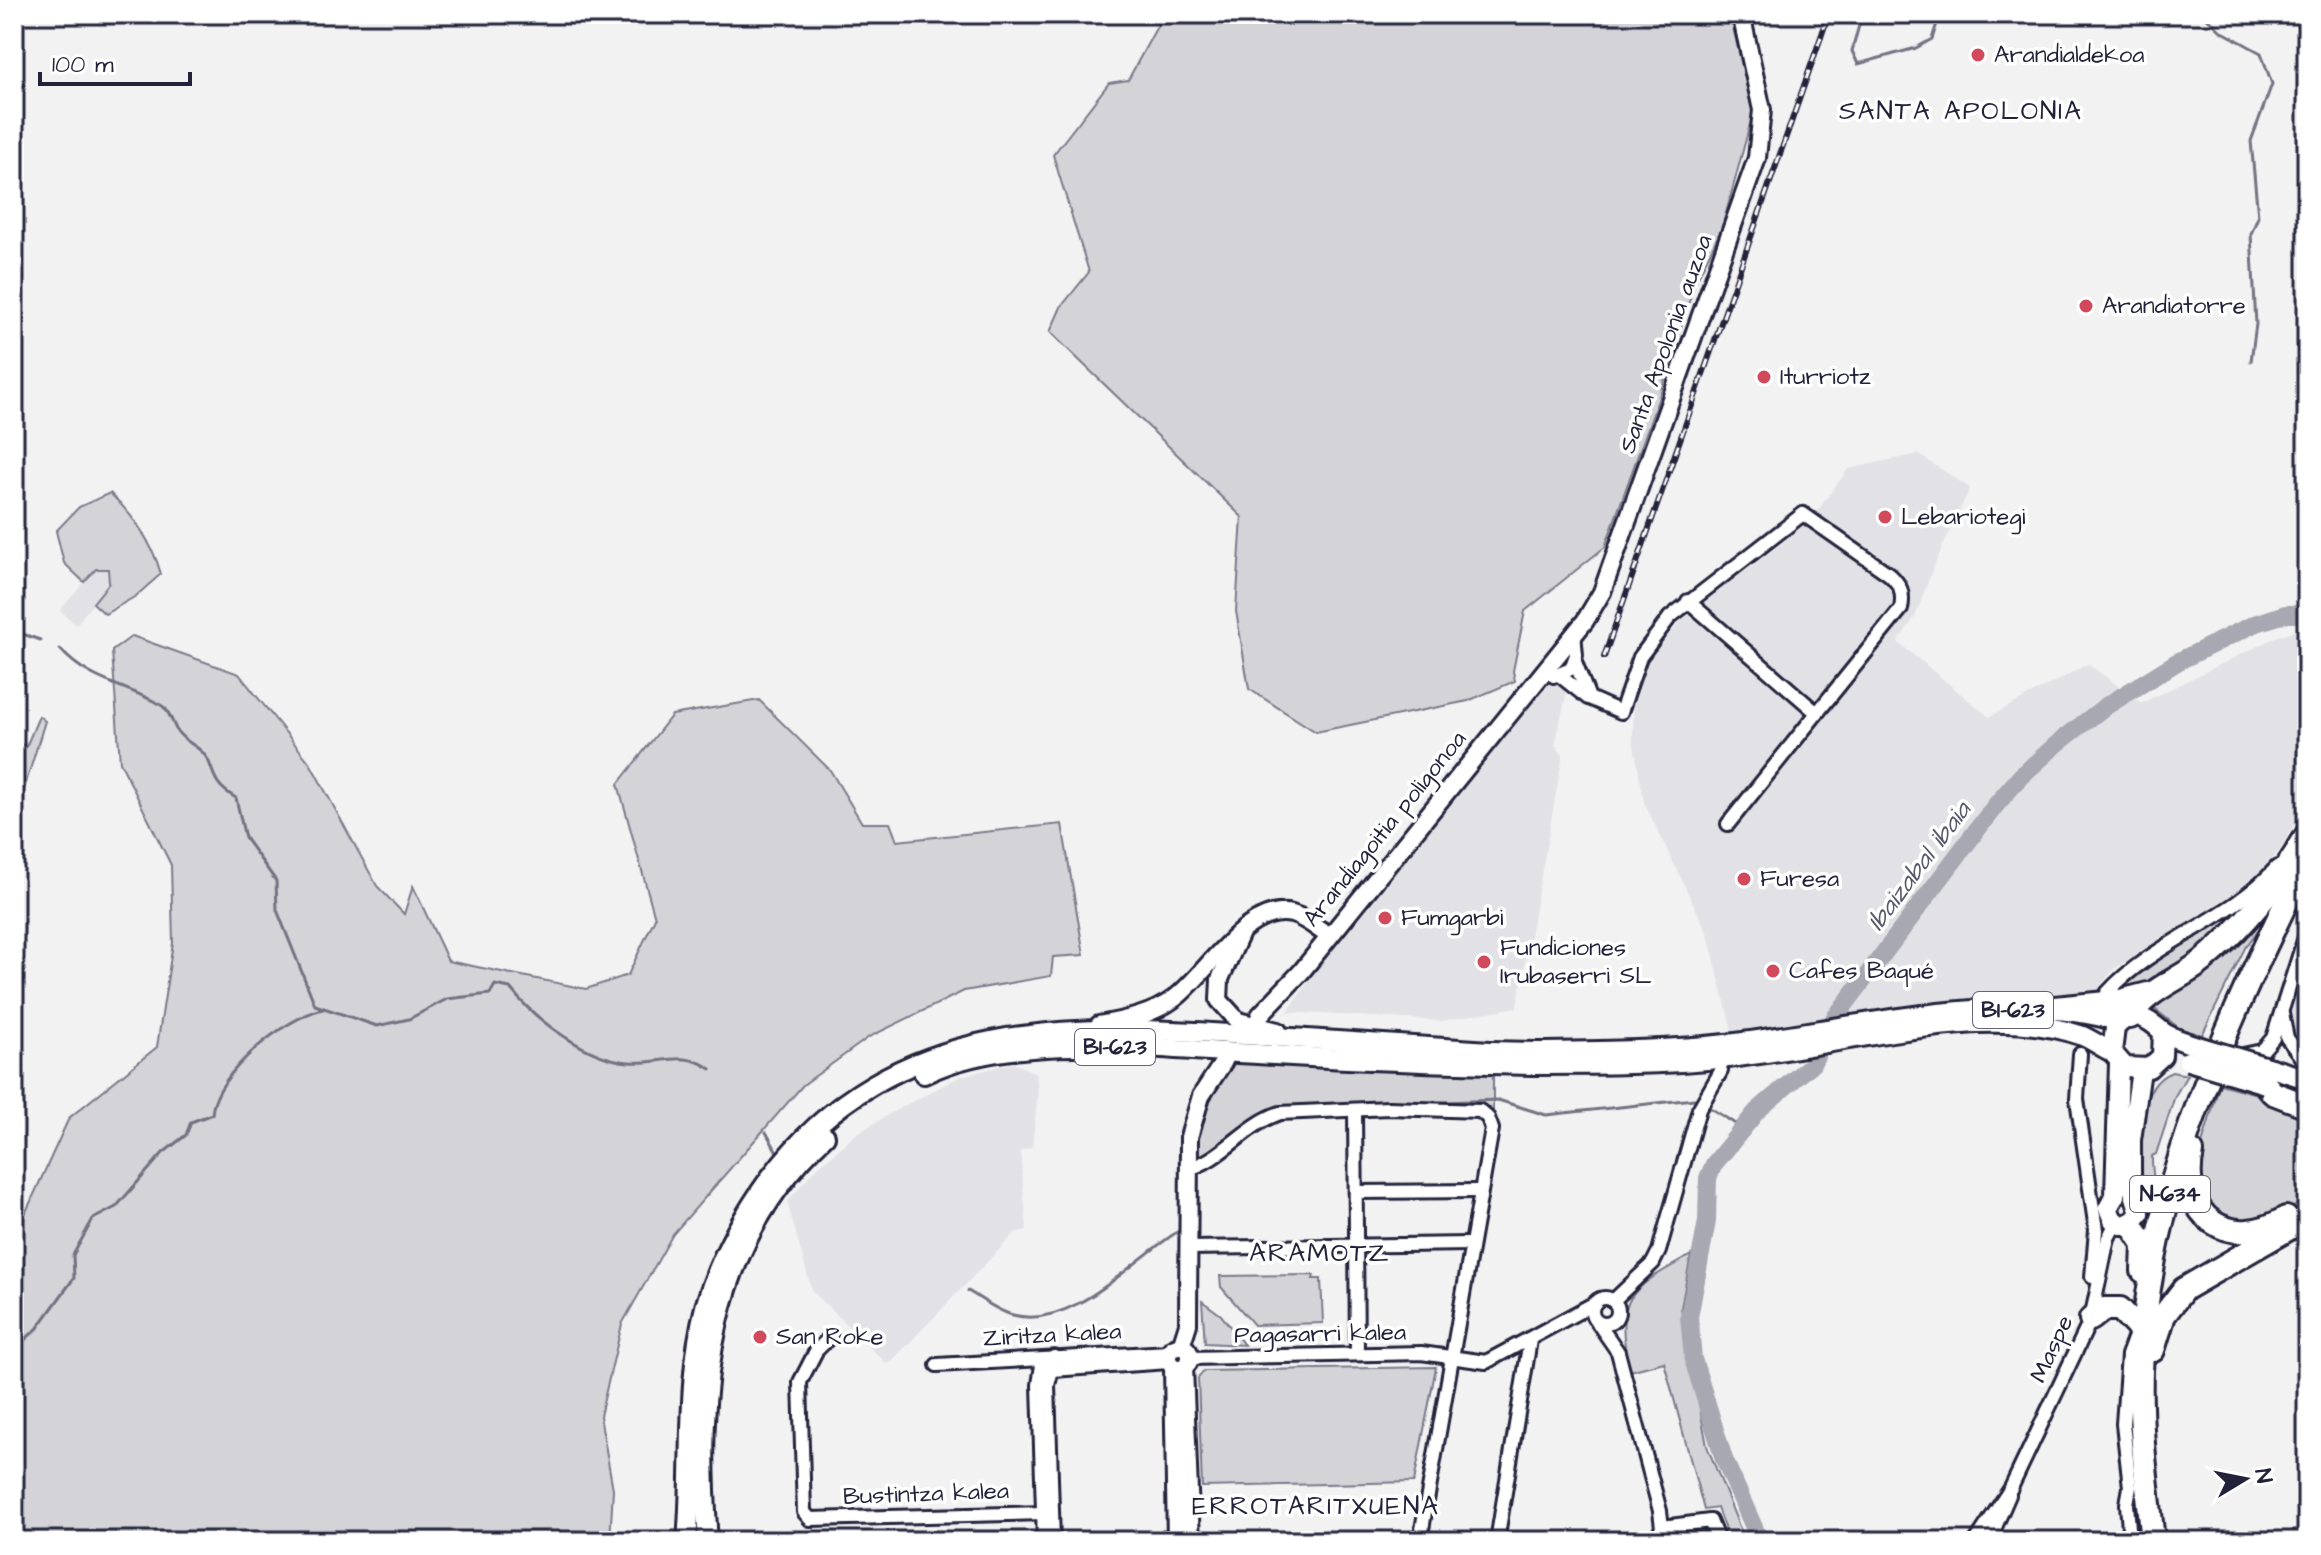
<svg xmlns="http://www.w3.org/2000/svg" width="2321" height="1555" viewBox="0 0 2321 1555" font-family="'Architects Daughter',sans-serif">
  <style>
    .built { fill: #e2e2e6 }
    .green { fill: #d3d3d8; stroke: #7a7a8a; stroke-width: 2 }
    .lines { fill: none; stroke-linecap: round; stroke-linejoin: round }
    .stream { stroke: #727282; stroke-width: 3 }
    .river { stroke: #a8a8b2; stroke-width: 18 }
    .street-casing { stroke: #22223b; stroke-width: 18 }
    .secondary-casing { stroke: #22223b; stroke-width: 22 }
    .primary-casing { stroke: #22223b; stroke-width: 24 }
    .highway-casing { stroke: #22223b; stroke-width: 28 }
    .street { stroke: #fff; stroke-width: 12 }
    .secondary { stroke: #fff; stroke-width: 16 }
    .primary { stroke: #fff; stroke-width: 18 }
    .highway { stroke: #fff; stroke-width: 22 }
    .rail-casing { stroke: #22223b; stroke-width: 6 }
    .rail { stroke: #fff; stroke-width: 3; stroke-dasharray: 9; stroke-linecap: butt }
    .primary-bridge-casing { stroke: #22223b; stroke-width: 24; stroke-linecap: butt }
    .primary-bridge { stroke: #fff; stroke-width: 18 }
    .poi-dot { fill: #d1495b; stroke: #fff; stroke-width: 3 }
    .labels { text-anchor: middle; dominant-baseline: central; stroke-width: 7; stroke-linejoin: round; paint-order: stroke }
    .shield { fill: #fff; stroke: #646476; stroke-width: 2 }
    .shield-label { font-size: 22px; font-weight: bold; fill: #22223b }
    .poi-label { font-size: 24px; fill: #22223b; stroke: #fff; text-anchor: start }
    .street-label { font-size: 24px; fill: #22223b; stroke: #fff }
    .neighbourhood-label { font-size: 26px; letter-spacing: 2px; fill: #22223b; stroke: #fff }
    .water-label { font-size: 26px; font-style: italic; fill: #58586b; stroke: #fff }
  </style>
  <rect width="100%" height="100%" fill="#f2f2f3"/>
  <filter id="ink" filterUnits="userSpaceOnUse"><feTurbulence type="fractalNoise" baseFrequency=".0125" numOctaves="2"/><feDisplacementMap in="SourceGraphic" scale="16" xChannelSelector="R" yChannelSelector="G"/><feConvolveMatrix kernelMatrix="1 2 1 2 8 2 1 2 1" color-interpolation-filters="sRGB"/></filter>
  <g filter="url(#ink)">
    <!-- built -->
    <g class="built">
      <polygon points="1918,454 1970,488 1935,563 1915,617 1898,642 1989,717 2088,664 2142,703 2278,636 2307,626 2307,801 2283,846 2264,868 2233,894 2114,969 2092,996 1733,1035 1708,934 1644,802 1633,739 1634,696 1646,663 1685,616 1777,547 1817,511 1848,469"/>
      <polygon points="108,568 109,583 76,625 60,610 96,569"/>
      <polygon points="1548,681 1567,691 1555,745 1563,755 1517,1007 1441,1021 1288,1012 1323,959"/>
      <polygon points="2307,917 2307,1065 2297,1060 2281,994"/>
      <polygon points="1013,1063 1036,1073 1038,1094 1032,1147 1020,1151 1027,1230 1016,1232 888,1365 812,1291 787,1202 812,1173 856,1134 898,1109 961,1076"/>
    </g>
    <!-- green -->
    <g class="green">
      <polygon points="1160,14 1730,14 1753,113 1722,228 1695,283 1659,397 1605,547 1525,611 1513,671 1515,681 1468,701 1316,732 1249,689 1236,611 1242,517 1050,332 1061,307 1089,272 1053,155 1109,83 1128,80 1162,17"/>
      <path d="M110,493c25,25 41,47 51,81l-25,22 -31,18 -12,-11 16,-20 -1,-14h-12l-12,13 -20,-19 -8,-32 23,-24z"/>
      <polygon points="132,636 239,674 310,763 377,886 404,914 413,886 448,961 586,989 628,975 655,918 618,784 672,715 759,700 830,770 862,823 890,823 897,841 1062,824 1084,955 1053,957 1051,976 964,991 869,1037 803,1085 673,1234 622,1324 600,1416 613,1489 610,1541 38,1541 14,1526 14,1238 69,1118 157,1047 173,943 171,865 120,762 112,651"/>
      <polygon points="39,716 45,721 18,809 14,807 14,739 26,747"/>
      <path d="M2266,884c-40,49 -92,99 -155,113l15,-17z"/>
      <polygon points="2279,886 2270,914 2245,948 2202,1035 2179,1028 2151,1006"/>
      <polygon points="1224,1061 1493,1074 1493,1112 1425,1108 1280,1113 1200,1160 1188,1152 1189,1137"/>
      <path d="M2172,1072l15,3 -12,21 -19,58 -4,2c-1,21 11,55 -5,71 5,-19 -1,-29 -4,-48 -6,-31 -7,-94 29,-107z"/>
      <path d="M2220,1084l73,20 14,9v82c-31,32 -49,30 -89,22l-19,-25 2,-45z"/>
      <path d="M1691,1255l-10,53 26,138 38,95h-16l-12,-33 -13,2 -40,-148 -34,9c-18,-74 0,-82 61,-116z"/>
      <polygon points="1314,1275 1313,1279 1321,1279 1323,1323 1254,1325 1221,1287 1220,1276"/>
      <polygon points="1202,1301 1221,1315 1244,1345 1205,1343"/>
      <polygon points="1436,1367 1414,1482 1202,1487 1198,1378 1204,1371"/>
    </g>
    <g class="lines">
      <!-- stream -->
      <g class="stream">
        <polyline points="1862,14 1852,51 1858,64 1916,48 1932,39 1940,14"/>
        <polyline points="2203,14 2221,31 2261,53 2272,84 2251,141 2258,217 2251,234 2256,324 2251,361"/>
        <polyline points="14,631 40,640"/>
        <path d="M60,649c29,33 64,35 101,56 8,4 11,18 16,26 6,9 15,12 23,19 18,16 5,30 36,48l9,40 31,43 1,29 38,95 62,21 32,-7 38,-20 43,-5 5,-9 15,3c25,32 76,70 118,74 34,3 54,-13 83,7"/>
        <polyline points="1376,1102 1396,1102"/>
        <polyline points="1416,1103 1498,1100 1546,1115 1694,1099"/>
        <polyline points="1710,1108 1742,1128"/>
        <polyline points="766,1132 777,1152"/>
        <path d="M968,1291c14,8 29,20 45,24 61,16 122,-59 169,-86"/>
        <path d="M14,1349l23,-20 37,-51 -1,-23 20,-36 23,-12 47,-54 23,-18 5,-13 21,-8c3,-40 72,-96 111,-105"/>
      </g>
      <!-- river -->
      <polyline class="river" points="1760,1541 1724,1459 1693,1359 1689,1317 1707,1221 1708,1178 1714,1164 1757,1111 1812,1064 1834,1019 1995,806 2021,776 2057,744 2103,708 2177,662 2254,624 2285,614 2307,614"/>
      <defs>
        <g id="street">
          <polyline points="1688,601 1817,713 1728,824"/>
          <path d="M1575,662l14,36 32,14 19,-55 30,-40 133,-103 86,60c12,11 15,19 12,35l-84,104"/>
          <polyline points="1544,670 1554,676 1571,669 1576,655 1574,633"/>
          <polyline points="1559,675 1588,698"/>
          <path d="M2107,993c48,-53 123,-72 170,-126"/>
          <polyline points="2282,1014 2287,1038 2307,1065"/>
          <polyline points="2080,1054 2077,1099 2096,1230 2092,1277"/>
          <polyline points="2238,1056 2262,1051 2273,1038 2307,931"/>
          <polyline points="1355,1110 1357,1354"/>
          <path d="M1187,1169c34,-8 57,-44 93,-56l109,-5 91,3 8,7 4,11 -72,412"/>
          <polyline points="1356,1192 1480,1191"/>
          <polyline points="1187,1248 1471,1244"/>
          <circle cx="1605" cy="1311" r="13"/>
          <polyline points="1613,1301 1653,1263 1659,1251 1699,1109 1721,1071"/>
          <polyline points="1598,1323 1618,1352 1660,1511 1662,1527 1656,1541"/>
          <polyline points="831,1336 816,1351 800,1382 804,1512 810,1519 1044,1513"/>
          <polyline points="1191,1358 1421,1353 1486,1362 1595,1303"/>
          <polyline points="937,1365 1170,1352"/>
          <polyline points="1662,1527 1710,1521 1718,1541"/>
          <polyline points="1044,1541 1039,1385 1042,1365 1054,1357"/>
          <polyline points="1053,1541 1048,1385 1052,1370 1169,1362"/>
          <polyline points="1497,1541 1530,1340"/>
          <polyline points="1976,1541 2011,1488 2091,1319 2108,1238 2116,1223"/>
          <polyline points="1989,1541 2009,1495"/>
          <polyline points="2130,1541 2127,1504 2130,1487 2123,1424 2128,1355 2135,1336"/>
        </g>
        <g id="secondary">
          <polyline points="1240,935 1220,979 1219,1000 1238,1021 1278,1031"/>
          <polyline points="1260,1015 1301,972 1585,621 1602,592 1757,158 1762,110 1741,14"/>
          <path d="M1099,1025c28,-5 53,-10 76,-27 31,-23 72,-95 117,-84 14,4 25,14 37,22"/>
          <circle cx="1179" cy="1357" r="11"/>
          <polyline points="1181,1346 1188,1324 1189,1137 1201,1096 1224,1061"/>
          <polyline points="1173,1367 1176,1541"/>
          <polyline points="1184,1367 1191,1541"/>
        </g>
        <g id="primary">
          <path d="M2163,1032l-1,24 -13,12 -24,-1 -13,-15 3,-24c18,-21 32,-10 48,4 7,5 17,8 25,11"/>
          <path d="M1537,1052c63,-1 127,-1 189,-8 114,-13 285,-58 394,-22"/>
          <polyline points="2119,1063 2115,1196 2108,1208 2113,1220 2121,1225 2131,1224 2140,1213 2131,1184 2131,1140 2141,1070"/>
          <path d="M1532,1065c66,0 131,0 196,-7 103,-10 253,-57 352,-23 11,4 21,12 32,17"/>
          <polyline points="2271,1068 2307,1079"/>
          <path d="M924,1074c90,-44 235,-25 333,-20 78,5 155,8 233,10"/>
          <path d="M687,1541c7,-79 -2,-156 18,-234 13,-47 37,-90 65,-129 122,-164 309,-155 491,-142 77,5 153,10 229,15"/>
          <path d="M708,1541c-12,-151 -1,-296 117,-405"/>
        </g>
        <g id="highway">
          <polyline points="2034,1010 2117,1002 2148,994"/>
          <path d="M2130,1017c17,-28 50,-37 74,-57 41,-34 76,-79 103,-125"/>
          <polyline points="2265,1084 2273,1093 2307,1106"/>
          <path d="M2192,1152c-14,65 38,100 94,66"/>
          <polyline points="2131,1224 2144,1244 2143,1271"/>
          <polyline points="2091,1319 2104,1309 2120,1309 2136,1326"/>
          <polyline points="2153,1350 2164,1315 2184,1289 2307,1218"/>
          <path d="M2153,1541c-6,-57 -14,-113 -12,-170 6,-182 88,-351 166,-512"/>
        </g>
      </defs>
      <!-- street casing -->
      <use href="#street" class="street-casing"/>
      <!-- secondary casing -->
      <use href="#secondary" class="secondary-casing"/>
      <!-- primary casing -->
      <use href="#primary" class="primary-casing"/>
      <!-- highway casing -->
      <use href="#highway" class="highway-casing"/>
      <!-- street -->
      <use href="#street" class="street"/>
      <!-- secondary -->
      <use href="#secondary" class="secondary"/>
      <!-- primary -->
      <use href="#primary" class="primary"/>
      <!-- highway -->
      <use href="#highway" class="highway"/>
      <defs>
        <polyline id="rail" points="1604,657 1829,14"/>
      </defs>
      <!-- rail casing -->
      <use href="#rail" class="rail-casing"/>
      <!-- rail -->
      <use href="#rail" class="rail"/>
      <defs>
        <g id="primary-bridge">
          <polyline points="2188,1043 2271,1068"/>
          <polyline points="1490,1051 1537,1052"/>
          <polyline points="2188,1061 2265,1084"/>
          <polyline points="1490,1064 1532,1065"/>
        </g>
      </defs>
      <!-- primary-bridge casing -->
      <use href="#primary-bridge" class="primary-bridge-casing"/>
      <!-- primary-bridge -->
      <use href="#primary-bridge" class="primary-bridge"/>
    </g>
  </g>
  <!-- markers -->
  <g class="poi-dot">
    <circle cx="1978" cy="55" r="8"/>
    <circle cx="2086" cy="306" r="8"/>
    <circle cx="1764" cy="377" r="8"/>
    <circle cx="1885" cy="517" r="8"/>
    <circle cx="1744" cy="879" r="8"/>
    <circle cx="1385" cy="918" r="8"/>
    <circle cx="1484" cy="962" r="8"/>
    <circle cx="1773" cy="971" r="8"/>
    <circle cx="760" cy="1337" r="8"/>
  </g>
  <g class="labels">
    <!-- shield labels -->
    <g class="shield">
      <rect x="1973" y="992" width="80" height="36" rx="6"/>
      <rect x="1075" y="1029" width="80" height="36" rx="6"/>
      <rect x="2130" y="1176" width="80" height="36" rx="6"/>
    </g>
    <g class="shield-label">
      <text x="2013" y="1010">BI-623</text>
      <text x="1115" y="1047">BI-623</text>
      <text x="2170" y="1194">N-634</text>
    </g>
    <!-- poi labels -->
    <g class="poi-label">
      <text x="1994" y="55">Arandialdekoa</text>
      <text x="2102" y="306">Arandiatorre</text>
      <text x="1780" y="377">Iturriotz</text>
      <text x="1901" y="517">Lebariotegi</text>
      <text x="1760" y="879">Furesa</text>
      <text x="1401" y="918">Fumgarbi</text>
      <text x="1500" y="948">Fundiciones<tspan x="1500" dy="28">Irubaserri SL</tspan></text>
      <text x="1789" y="971">Cafes Baqué</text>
      <text x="776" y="1337">San Roke</text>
    </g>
    <!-- street labels -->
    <g class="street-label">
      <text transform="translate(1666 344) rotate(-70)">Santa Apolonia auzoa</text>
      <text transform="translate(1385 829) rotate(-51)">Arandiagoitia poligonoa</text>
      <text transform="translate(1320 1334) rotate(-1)">Pagasarri kalea</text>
      <text transform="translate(1052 1335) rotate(-3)">Ziritza kalea</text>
      <text transform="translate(2052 1349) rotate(-65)">Maspe</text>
      <text transform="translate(926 1494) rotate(-2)">Bustintza kalea</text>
    </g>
    <!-- neighbourhood labels -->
    <g class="neighbourhood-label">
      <text x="1961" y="111">SANTA APOLONIA</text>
      <text x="1320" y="1253">ARAMOTZ</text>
      <text x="1316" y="1506">ERROTARITXUENA</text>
    </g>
    <!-- water labels -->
    <g class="water-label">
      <text transform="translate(1919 866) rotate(-53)">Ibaizabal ibaia</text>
    </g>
  </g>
  <!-- margin -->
  <rect width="2321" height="1555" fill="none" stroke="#fff" stroke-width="48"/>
  <rect x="24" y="24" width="2273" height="1507" fill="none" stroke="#22223b" stroke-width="3" filter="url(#ink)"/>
  <!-- north arrow -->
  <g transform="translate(2245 1479) rotate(80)" stroke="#ffffff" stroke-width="6" paint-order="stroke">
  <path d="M0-6L14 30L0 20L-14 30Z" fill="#22223b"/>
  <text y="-12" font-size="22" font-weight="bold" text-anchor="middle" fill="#22223b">N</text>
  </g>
  <!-- scale -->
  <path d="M40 72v12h150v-12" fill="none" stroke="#22223b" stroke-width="4"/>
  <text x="52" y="72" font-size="24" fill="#22223b" stroke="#ffffff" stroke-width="6" paint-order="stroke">100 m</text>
</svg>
